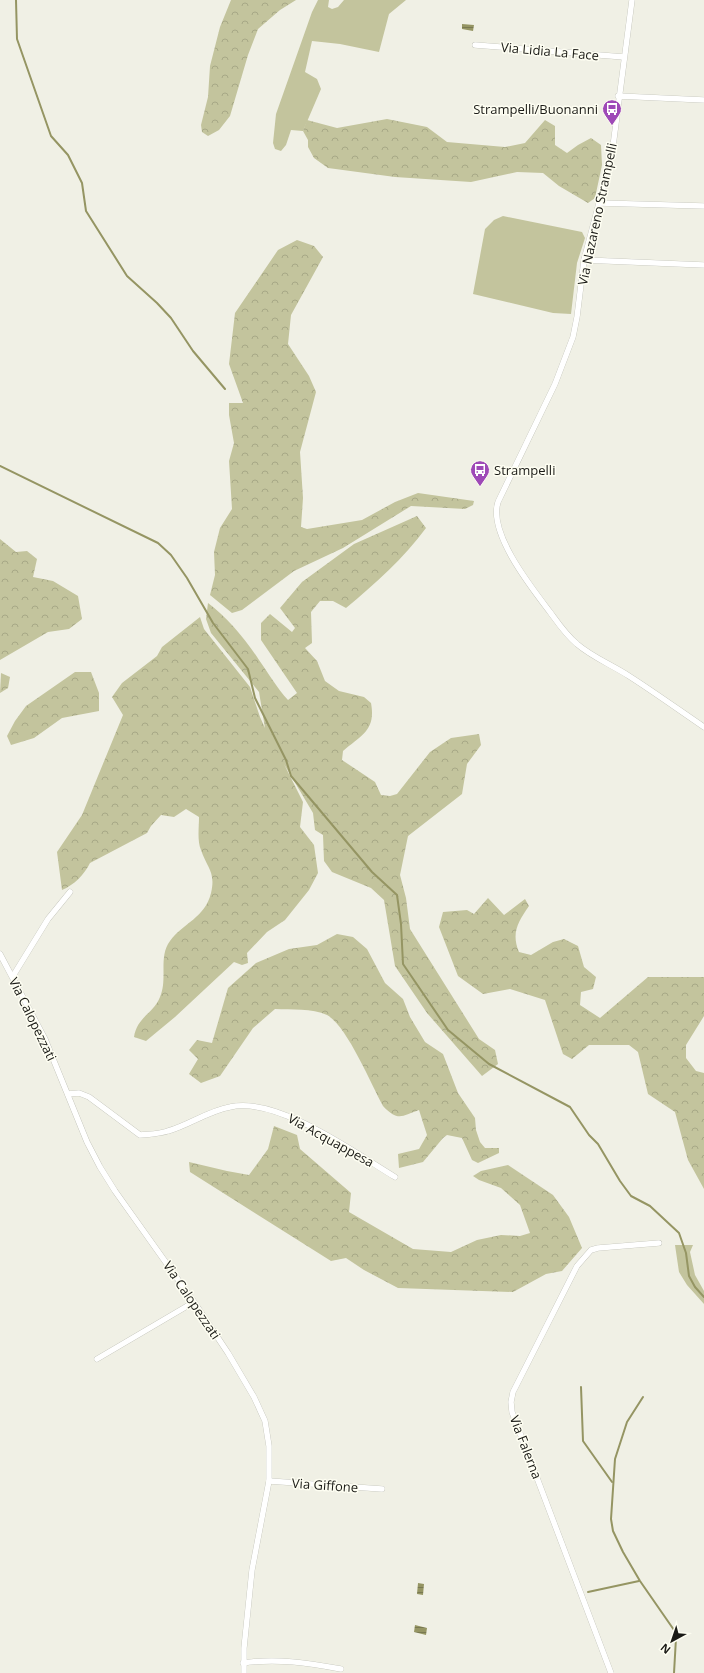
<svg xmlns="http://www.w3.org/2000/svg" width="704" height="1673" viewBox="0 0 704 1673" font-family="'Open Sans',sans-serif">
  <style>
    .grass { fill: #c3c49d }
    .forest { fill: url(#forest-crowns) }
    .water { fill: url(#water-rules) }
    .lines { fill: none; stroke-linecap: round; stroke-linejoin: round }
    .stream { stroke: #959563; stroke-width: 2 }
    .street-casing { stroke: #b7b8ad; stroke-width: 6 }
    .street { stroke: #fff; stroke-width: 5.5 }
    .labels { text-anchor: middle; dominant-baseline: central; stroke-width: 3; stroke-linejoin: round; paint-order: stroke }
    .street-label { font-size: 13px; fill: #1a1a16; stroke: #fefef2 }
    .poi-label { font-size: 13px; fill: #1a1a16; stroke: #fefef2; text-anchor: end }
  </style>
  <defs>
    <pattern id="forest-crowns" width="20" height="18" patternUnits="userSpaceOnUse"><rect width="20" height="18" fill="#c3c49d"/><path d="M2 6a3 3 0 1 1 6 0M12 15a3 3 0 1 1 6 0" fill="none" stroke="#a7a886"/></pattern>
    <pattern id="water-rules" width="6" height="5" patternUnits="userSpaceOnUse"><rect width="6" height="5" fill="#959563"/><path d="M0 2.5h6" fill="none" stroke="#797951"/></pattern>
  </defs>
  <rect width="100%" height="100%" fill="#f0f0e5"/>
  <!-- grass -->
  <g class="grass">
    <polygon points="318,0 329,0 328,7 332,9 338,7 344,0 406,0 389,14 379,52 340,44 312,41 305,72 317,79 321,89 303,131 291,130 286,145 281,151 275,149 273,143 276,114 312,12"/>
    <polygon points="503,216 582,232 585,238 577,263 571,314 553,313 473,294 485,229 494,220"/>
    <polygon points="675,1245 693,1245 690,1252 695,1275 704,1291 704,1304 687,1285 679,1272"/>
  </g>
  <!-- forest -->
  <g class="forest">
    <polygon points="231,0 296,0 280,10 258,29 248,55 230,116 219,130 208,136 202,132 201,125 208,97 210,66 220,27"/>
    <polygon points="387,119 427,127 447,142 505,147 525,143 545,120 555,126 555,145 567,153 578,145 591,138 601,145 602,165 595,198 588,203 559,186 543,173 517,172 471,182 395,177 328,168 314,158 308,147 308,140 303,131 307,120 337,128"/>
    <polygon points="297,240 314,246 323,257 291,315 288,344 309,376 316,392 300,452 303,498 301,527 307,529 362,520 395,502 418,493 474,501 473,505 465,509 411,506 343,548 294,571 242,610 232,613 210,595 215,575 214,552 220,528 232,509 229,461 234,443 229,415 229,403 243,403 229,364 235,313 278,250"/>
    <path d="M417,516l9,12c-22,30 -51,56 -80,80l-13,-7h-13l-9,11 1,31 -7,5 12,13 8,20 14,10 25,6 7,6c5,27 -9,32 -28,48l-1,9 33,22 6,13 9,1 7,-2 33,-42 21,-14 28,-4 2,11 -14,19 -5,30 -54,42 -8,39 6,23 4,31 69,110 16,11 3,14 -16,12 -55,-63 -32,-47 -11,-66 -13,-12 -39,-16 -8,-11 -1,-26 -8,-5 -2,-17 -29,-49 19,38 -3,25 14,18 4,28 -9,17 -24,30 -18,12 -20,21 1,10 -6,2 -8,-3 -59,55 -29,24 -12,-4c3,-20 20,-24 26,-40 8,-18 -2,-40 10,-56 13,-18 35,-23 41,-48 5,-21 -4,-25 -10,-43 -4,-9 -2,-23 -2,-33l-13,-8 -12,8 -13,-2 -10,11 -4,7 -57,30c-6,12 -16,22 -28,27l-5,-38 25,-37 41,-100 -11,-18 10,-14 35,-27 5,-9 38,-30 4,12 46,58 10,30 5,11 -6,-36 -48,-59 -5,-14 2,-16c18,13 39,38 51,57 10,14 18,28 29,40l9,-7 -36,-53v-17l9,-9 22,18 3,-4 -15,-20 22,-26 52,-38z"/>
    <polygon points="0,539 16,552 27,551 37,559 33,577 53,581 78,596 82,619 69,629 48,632 0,660"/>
    <polygon points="75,672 91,672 99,693 99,711 62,718 34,738 11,745 7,736 15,721 26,706"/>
    <polygon points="1,673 10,677 8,688 0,693"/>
    <path d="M488,898l16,17 21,-16 4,7c-11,16 -18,27 -10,46l12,3 22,-13 11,-3 14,7 6,21 12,10 -3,12 -12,3 -1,13 20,13 48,-41h56v39l-18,29v13l10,13 8,2v116l-16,-29 -13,-48 -27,-18 -10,-42 -9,-7h-40l-17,14 -9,-5 -18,-54 -35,-11 -27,5 -25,-18 -19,-49 4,-15 24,-2 7,4z"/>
    <path d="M337,934l16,3 14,12 18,34 18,16 7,18 15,25 18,12 15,39 17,25 1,12 4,12 5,6h14v5l-21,10 -6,-3 -10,-22 -15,-3 -4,3 -20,24 -24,6 -1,-14 21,-5 8,-14 -8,-25c-17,6 -21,12 -36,-4 -12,-22 -36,-80 -56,-91 -15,-7 -36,-5 -52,-6l-22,19 -33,48 -19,7 -12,-9 9,-15 -9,-9 8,-10 15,3 16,-55 28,-25 33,-14 28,-4z"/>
    <polygon points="274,1126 297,1135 300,1149 351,1193 349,1212 413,1249 451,1252 477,1240 501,1235 520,1236 530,1233 520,1205 501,1188 479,1180 473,1176 481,1171 508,1165 553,1195 569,1217 582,1248 562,1271 546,1274 513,1292 398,1288 364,1270 346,1258 331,1261 190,1172 189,1162 227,1171 249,1175 268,1149"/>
  </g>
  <!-- water -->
  <g class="water">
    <polygon points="462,24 474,25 473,31 462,29"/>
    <polygon points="418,1583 424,1584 423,1595 417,1594"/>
    <polygon points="415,1625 427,1628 426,1635 414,1632"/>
  </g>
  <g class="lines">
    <!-- stream -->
    <g class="stream">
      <polyline points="16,0 17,39 51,136 68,155 82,183 86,211 127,276 157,303 171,318 193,351 225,389"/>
      <polyline points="0,466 158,543 171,555 187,578 213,623 248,669 255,698 286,760 291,776 372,872 397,895 401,924 403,964 448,1030 489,1064 570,1107 589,1135 598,1144 620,1181 631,1196 650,1206 679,1233 686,1253 689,1276 695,1287 704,1297"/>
      <polyline points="581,1387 583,1441 612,1482"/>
      <polyline points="643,1397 627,1422 615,1459 611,1519 613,1531 623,1552 640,1581 674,1630 676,1638 674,1673"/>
      <polyline points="588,1592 639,1581"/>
    </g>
    <defs>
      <g id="street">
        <path d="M632,0l-20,154 -28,106 -7,57 -4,20 -18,47 -57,118c-10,31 33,85 52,110 8,11 16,23 27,32 15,13 35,21 52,32 25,16 50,34 75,51"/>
        <polyline points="475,45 624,57"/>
        <polyline points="618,96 704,100"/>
        <polyline points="599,203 704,206"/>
        <polyline points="584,260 704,265"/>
        <polyline points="0,954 45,1039 87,1142 100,1167 115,1191 194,1302 228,1353 254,1397 265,1421 269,1446 269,1481 252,1570 244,1648 244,1673"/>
        <polyline points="13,976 48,919 70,892"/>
        <path d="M68,1094l11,-1 10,4 51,38c10,-1 19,-1 28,-4 21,-6 40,-20 62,-24 47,-11 125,46 165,70"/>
        <polyline points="97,1359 194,1302"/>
        <polyline points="269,1481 382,1489"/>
        <path d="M243,1663c34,-5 65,0 98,6"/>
        <polyline points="611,1673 512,1412 511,1402 513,1392 577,1266 591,1250 598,1248 659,1243"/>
      </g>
    </defs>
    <!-- street casing -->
    <use href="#street" class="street-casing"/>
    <!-- street -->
    <use href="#street" class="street"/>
  </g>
  <!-- icons -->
  <defs>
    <symbol id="bus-pin" viewBox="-11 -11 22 30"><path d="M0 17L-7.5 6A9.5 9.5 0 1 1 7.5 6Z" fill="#9e49b7" stroke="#fefef2"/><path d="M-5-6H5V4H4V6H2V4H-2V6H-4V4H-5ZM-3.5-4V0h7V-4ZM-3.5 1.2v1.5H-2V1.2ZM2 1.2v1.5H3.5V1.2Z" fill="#fff"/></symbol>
  </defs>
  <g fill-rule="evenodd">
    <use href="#bus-pin" x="601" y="98" width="22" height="30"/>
    <use href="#bus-pin" x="469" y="459" width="22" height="30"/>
  </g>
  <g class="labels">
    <!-- street labels -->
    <g class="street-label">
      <text transform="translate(550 51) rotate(5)">Via Lidia La Face</text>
      <text transform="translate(597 214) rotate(-78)">Via Nazareno Strampelli</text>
      <text transform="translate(33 1019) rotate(64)">Via Calopezzati</text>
      <text transform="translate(331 1140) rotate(29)">Via Acquappesa</text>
      <text transform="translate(192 1300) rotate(56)">Via Calopezzati</text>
      <text transform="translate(526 1447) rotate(69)">Via Falerna</text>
      <text transform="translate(325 1485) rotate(4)">Via Giffone</text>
    </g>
    <!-- poi labels -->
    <g class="poi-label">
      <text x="598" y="109">Strampelli/Buonanni</text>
      <text x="494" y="470" text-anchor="start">Strampelli</text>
    </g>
  </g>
  <!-- north arrow -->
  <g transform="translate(672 1641) rotate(220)" stroke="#fefef2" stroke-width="3" paint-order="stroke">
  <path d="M0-3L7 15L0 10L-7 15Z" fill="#1a1a16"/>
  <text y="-6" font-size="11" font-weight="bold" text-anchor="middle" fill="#1a1a16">N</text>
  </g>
</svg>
